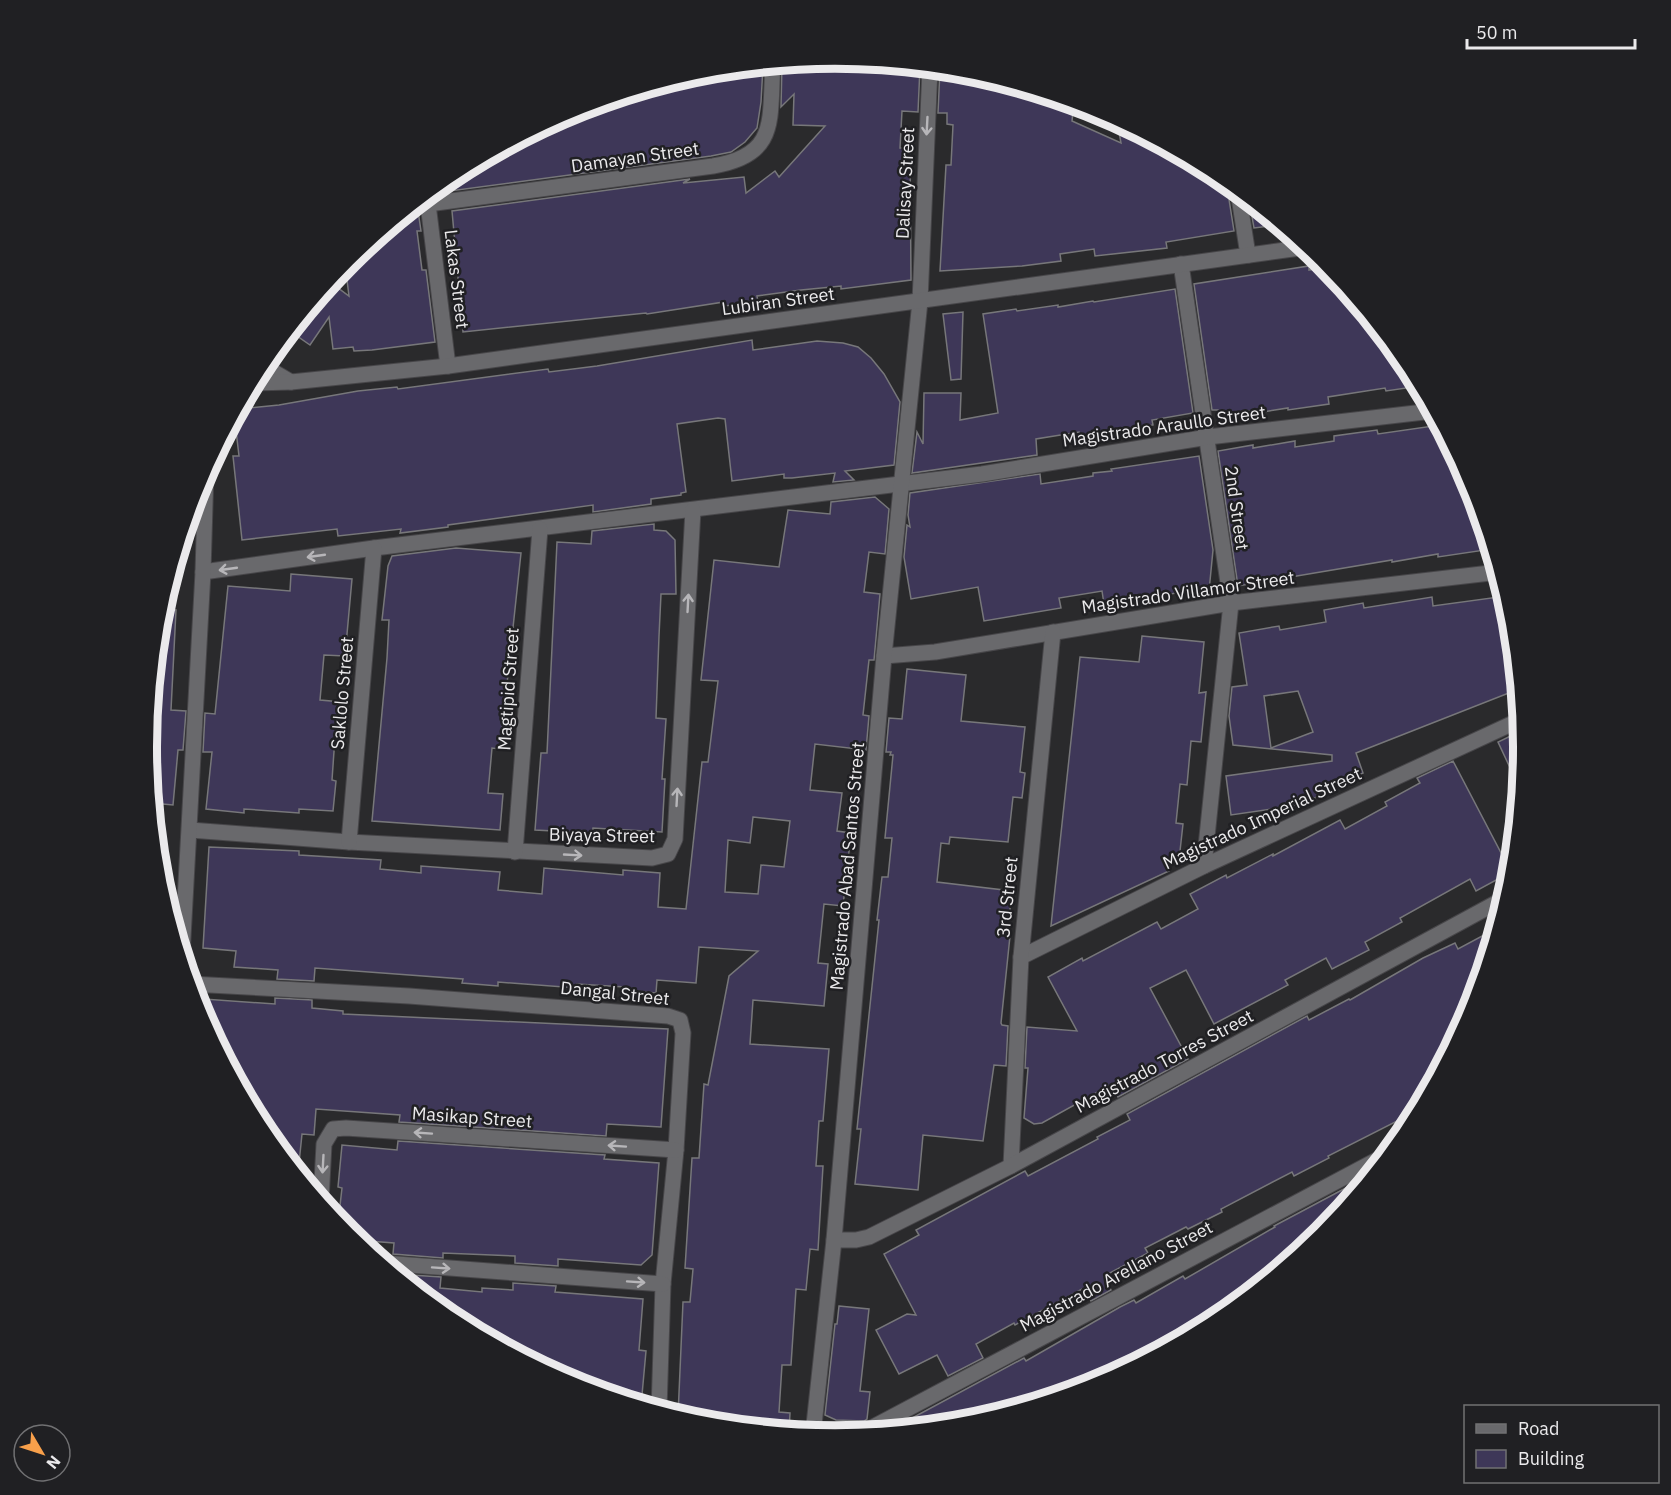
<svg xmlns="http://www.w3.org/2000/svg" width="1671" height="1495" viewBox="0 0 1671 1495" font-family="'IBM Plex Sans',sans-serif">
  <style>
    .building { fill: #3e3758; stroke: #77777a; stroke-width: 1.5; fill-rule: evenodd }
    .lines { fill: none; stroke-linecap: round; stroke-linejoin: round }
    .street-casing { stroke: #474649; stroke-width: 17 }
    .secondary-casing { stroke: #474649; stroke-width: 17 }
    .street { stroke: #69696c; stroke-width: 15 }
    .secondary { stroke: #69696c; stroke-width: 15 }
    .oneway { stroke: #b7b6b9 }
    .labels { text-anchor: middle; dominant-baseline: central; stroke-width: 5; stroke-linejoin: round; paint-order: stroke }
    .street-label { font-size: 18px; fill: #ebeaec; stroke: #202023 }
    .rim { fill: none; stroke: #ebeaec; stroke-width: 8 }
  </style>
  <rect width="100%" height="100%" fill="#2a2a2c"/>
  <!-- building -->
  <g class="building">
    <polygon points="836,58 920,67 918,112 902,111 900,148 910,148 911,280 841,289 841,286 801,290 757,296 758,302 724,306 724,302 647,314 646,313 463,332 452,211 690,179 683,183 744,177 746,193 775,171 779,177 825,126 793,125 794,94 781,107 782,64"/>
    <polygon points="763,66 761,102 757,128 745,142 731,152 711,156 450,191 449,178 453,174 569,112 584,111 584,107 701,72"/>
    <polygon points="940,69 970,72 1074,103 1072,121 1121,143 1117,121 1219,175 1231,185 1228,193 1234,231 1166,242 1167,248 1095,256 1094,249 1060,254 1061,261 1022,266 940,271 946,165 951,165 953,125 947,124 947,113 938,113"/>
    <polygon points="1249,200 1279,225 1254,228"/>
    <polygon points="417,204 421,231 417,231 422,270 426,270 435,342 372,350 354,351 353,347 333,349 329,317 310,345 290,331 330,282 349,296 345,264"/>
    <polygon points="1309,266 1309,270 1328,267 1409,365 1420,386 1386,391 1385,388 1328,397 1329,404 1288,410 1288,408 1250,414 1250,411 1219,416 1218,410 1212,410 1194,284"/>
    <polygon points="1175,289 1193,413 1152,420 1153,425 1080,438 1079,432 1036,439 1037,455 912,473 917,432 923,444 924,393 961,393 960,420 998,413 983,314 1016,309 1017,311 1058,305 1058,307 1093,301 1094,302"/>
    <polygon points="963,312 961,379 951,380 943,314"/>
    <polygon points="752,340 753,350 817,341 843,343 858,347 871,358 884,374 900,402 894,465 845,471 854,480 833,482 835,473 792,478 784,478 784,474 732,481 725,419 718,418 677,424 686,492 681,493 681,495 651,499 651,504 593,512 593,505 448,525 448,527 400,533 401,529 338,536 337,529 242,540 233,456 239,456 235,422 241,413 248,408 279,405 358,391 397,387 398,389 548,369 549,372 597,366"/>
    <polygon points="1440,425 1472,484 1492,549 1438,557 1438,554 1392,562 1392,560 1238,586 1218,451 1253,445 1253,448 1295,441 1295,447 1334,441 1334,436 1377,430 1378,434"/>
    <polygon points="1199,456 1213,550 1209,591 1191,595 1190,591 1104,604 1102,591 1059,598 1061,608 984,621 978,587 911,599 904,557 907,525 910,527 908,515 910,493 1040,474 1041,484 1093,476 1093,473 1112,471 1111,469"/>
    <path d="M875,497l14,12 -4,45 -16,-2 -5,40 16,2 -6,66h-5l-6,55 6,1 -3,34 -51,-6 -5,46 32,3 -5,38 14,2 -8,73 -19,-2 -6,59 10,1 -4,42 -71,-6 -3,44 79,5 -6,72h-4l-3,45h7l-5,84 -8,-1 -4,41 -10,-1 -5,76h-9l-3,47 11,1 -1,19 -88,-9 -23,-7 5,-114h7l3,-33 -8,-1 7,-110h7l5,-74 4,1 21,-109 29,-25 -59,-4 -3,36 -39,-3 -1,13 -32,-3 1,-3 -48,-3v4l-79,-6v4l-36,-3 1,-4 -148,-11 -1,13 -37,-2 1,-9 -44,-3 2,-16 -33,-3 6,-101 90,4v4l82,5 -1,9 41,4v-7l79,6 -2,18 44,4 2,-26 79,7v-5l37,3 -2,34 28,2 16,-147h6l10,-81 -17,-1 13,-120 65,7 9,-57 42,4 1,-12zM753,817l37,4 -6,46 -23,-2 -3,29 -33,-2 3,-52 22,3z"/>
    <polygon points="654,524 654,530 666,531 675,540 676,594 661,594 659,636 656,718 666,719 662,779 665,779 662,832 593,828 592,833 535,830 541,753 547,753 557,542 591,544 592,531"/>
    <polygon points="456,548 521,553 500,749 492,748 488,793 503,794 500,830 372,821 387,658 389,620 382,620 388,566 392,556"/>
    <polygon points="291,574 352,579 345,656 324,655 320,700 342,702 339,737 335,737 332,780 336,781 333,811 299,809 299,813 244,809 244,813 206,809 212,752 203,752 205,713 215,714 228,586 290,591"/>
    <path d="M1506,596l5,17 8,76 -163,64 7,20 -35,13 3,6 -39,14 -61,9 -5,-39 106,-15v-6l-99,-10 -4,-29 3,-29 15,-2 -8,-52 40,-7 1,4 46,-8 -2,-12 39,-7 1,5 68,-11 1,9zM1298,691l15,41 -42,16 -7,-52z"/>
    <polygon points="161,609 176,610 171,710 186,711 183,750 178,750 173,805 152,803 147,747"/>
    <polygon points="1142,636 1204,642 1199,693 1206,692 1201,742 1191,741 1187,785 1180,784 1176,823 1183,824 1179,860 1172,859 1169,871 1051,926 1080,657 1139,662"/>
    <polygon points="907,669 966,675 961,721 1025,727 1020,772 1025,773 1022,798 1013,797 1008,842 950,837 949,844 941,843 937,882 1012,891 1007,936 1010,936 1001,1023 1002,1025 1008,1026 1006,1066 994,1065 983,1141 923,1135 918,1190 855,1184 861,1129 857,1129 879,920 877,920 882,877 888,877 892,838 885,838 893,755 890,755 891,752 886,752 889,718 902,719"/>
    <polygon points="1523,730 1524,748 1520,789 1498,742"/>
    <polygon points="1453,761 1511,872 1476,891 1470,879 1400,918 1402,922 1365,942 1369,950 1332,969 1326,958 1285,980 1288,985 1214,1024 1186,970 1150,988 1188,1059 1118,1097 1112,1084 1042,1123 1034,1124 1024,1118 1028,1068 1025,1068 1027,1027 1077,1031 1048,977 1082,958 1083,961 1157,922 1161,929 1198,909 1190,894 1226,875 1227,878 1273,854 1273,856 1340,820 1345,829 1387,806 1385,802 1420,783 1417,778"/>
    <polygon points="1497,928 1472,1011 1424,1100 1406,1110 1409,1115 1328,1156 1329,1158 1294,1176 1292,1172 1221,1209 1222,1212 1188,1229 1186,1227 1145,1248 1148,1253 1104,1276 1111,1290 1091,1301 1084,1288 1015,1325 1014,1323 976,1344 983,1358 948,1376 937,1355 899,1374 876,1330 907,1314 916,1315 884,1254 919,1235 916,1230 1025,1171 1028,1176 1098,1139 1097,1137 1130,1120 1127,1114 1307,1016 1309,1020 1349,999 1350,1000 1423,958 1455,943 1458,949"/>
    <polygon points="275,998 312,1000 312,1008 343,1011 343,1014 668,1029 661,1127 607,1124 606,1136 399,1122 400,1115 316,1109 314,1135 302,1134 298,1173 262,1130 203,1018 204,999 275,1004"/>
    <polygon points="398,1141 605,1155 604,1159 659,1163 652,1255 641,1265 558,1259 558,1266 515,1263 515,1256 443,1253 443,1258 393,1254 394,1243 355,1240 338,1223 342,1188 338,1187 342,1145 397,1150"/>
    <polygon points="1374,1173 1322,1235 1222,1317 1099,1384 970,1423 888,1431 1024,1358 1026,1361 1120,1307 1134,1300 1136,1303 1183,1276 1185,1279 1275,1227 1274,1226"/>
    <polygon points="396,1274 441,1277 440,1288 482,1292 482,1288 513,1290 513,1283 556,1286 555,1292 643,1299 639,1350 646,1351 642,1395 596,1391 572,1384 453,1320"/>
    <polygon points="839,1306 869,1309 860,1391 870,1392 867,1419 864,1421 836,1420 825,1415 835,1324 837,1324"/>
  </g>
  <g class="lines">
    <defs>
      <g id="street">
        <polyline points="1238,191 1248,255"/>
        <polyline points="427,196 448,366"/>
        <path d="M428,204l285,-38c66,-11 56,-46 60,-101"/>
        <polyline points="1181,264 1231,603 1204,866"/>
        <polyline points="203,572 374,548 982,474 1208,437 1433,411"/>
        <polyline points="884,656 935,652 1231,603 1499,572"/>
        <polyline points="190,830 349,842 652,858 668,854 675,839 693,510"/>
        <polyline points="349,842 374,548"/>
        <polyline points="515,852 540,529"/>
        <polyline points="1021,957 1204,866 1522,719"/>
        <polyline points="191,984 409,996 668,1016 680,1020 683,1033 676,1150 663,1284 659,1410"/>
        <polyline points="1011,1166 1021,957 1053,632"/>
        <polyline points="321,1201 324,1144 333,1129 346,1128 676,1150"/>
        <polyline points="834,1240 856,1240 869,1237 1011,1166 1507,897"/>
        <polyline points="383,1263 663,1284"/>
        <polyline points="813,1434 834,1240 884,656 920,301 930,68"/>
        <polyline points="860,1434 1390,1153"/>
      </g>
      <g id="secondary">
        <polyline points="262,365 291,382"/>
        <polyline points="253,383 291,382 448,366 1307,247"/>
        <polyline points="182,956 203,572 206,471"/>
      </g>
    </defs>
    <!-- street casing -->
    <use href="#street" class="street-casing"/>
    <!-- secondary casing -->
    <use href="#secondary" class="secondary-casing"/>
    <!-- street -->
    <use href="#street" class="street"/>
    <!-- secondary -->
    <use href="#secondary" class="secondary"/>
  </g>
  <!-- one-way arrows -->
  <defs><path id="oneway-shaft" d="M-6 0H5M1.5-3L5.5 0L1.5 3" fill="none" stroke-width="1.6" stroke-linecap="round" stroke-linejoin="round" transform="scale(1.5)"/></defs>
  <g class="oneway">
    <use href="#oneway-shaft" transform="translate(927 126) rotate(93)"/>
    <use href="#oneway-shaft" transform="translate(316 556) rotate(172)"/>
    <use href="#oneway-shaft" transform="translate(228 569) rotate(172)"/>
    <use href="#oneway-shaft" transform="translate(688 603) rotate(-87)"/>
    <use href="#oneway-shaft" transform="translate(677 797) rotate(-87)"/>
    <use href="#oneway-shaft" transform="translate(573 855) rotate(3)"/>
    <use href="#oneway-shaft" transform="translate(423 1133) rotate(-176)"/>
    <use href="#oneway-shaft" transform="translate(617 1146) rotate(-176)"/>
    <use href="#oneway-shaft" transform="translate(323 1164) rotate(93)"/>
    <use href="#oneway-shaft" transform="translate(441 1268) rotate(4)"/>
    <use href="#oneway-shaft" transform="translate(636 1282) rotate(4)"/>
  </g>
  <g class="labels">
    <!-- street labels -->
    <g class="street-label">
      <text transform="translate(635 157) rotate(-8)">Damayan Street</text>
      <text transform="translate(905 183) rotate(-87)">Dalisay Street</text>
      <text transform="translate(457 279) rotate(83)">Lakas Street</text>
      <text transform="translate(778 301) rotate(-8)">Lubiran Street</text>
      <text transform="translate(1164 426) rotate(-8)">Magistrado Araullo Street</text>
      <text transform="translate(1237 508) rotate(82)">2nd Street</text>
      <text transform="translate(1188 592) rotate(-8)">Magistrado Villamor Street</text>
      <text transform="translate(508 689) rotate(-86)">Magtipid Street</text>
      <text transform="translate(342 693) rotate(-85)">Saklolo Street</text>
      <text transform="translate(1262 818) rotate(-25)">Magistrado Imperial Street</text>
      <text transform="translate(602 835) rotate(1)">Biyaya Street</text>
      <text transform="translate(847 866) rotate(-85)">Magistrado Abad Santos Street</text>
      <text transform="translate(1007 897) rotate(-84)">3rd Street</text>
      <text transform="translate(615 993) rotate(6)">Dangal Street</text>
      <text transform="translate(1164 1061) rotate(-28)">Magistrado Torres Street</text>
      <text transform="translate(472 1117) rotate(4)">Masikap Street</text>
      <text transform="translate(1116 1276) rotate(-28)">Magistrado Arellano Street</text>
    </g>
  </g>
  <!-- crop -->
  <path d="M0 0H1671V1495H0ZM157 747a678 678 0 1 1 1356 0a678 678 0 1 1-1356 0Z" fill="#202023" fill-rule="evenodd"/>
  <path class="rim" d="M157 747a678 678 0 1 1 1356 0a678 678 0 1 1-1356 0Z"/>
  <!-- legend -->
  <rect x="1464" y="1405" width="195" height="78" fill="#202023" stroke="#717173" stroke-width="1.5"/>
  <rect x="1476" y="1424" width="30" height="9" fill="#69696c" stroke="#717173" stroke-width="1.5"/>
  <text x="1518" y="1435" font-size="18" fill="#ebeaec">Road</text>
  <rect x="1476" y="1450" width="30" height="18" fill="#3e3758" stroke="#717173" stroke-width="1.5"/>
  <text x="1518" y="1465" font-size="18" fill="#ebeaec">Building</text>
  <!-- north arrow -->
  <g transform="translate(42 1453) rotate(129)"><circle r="28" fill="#202023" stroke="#717173" stroke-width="1.5"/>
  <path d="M0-4.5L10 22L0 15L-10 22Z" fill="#f8a04b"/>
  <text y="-9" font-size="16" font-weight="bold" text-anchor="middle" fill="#ebeaec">N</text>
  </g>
  <!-- scale -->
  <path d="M1467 39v9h168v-9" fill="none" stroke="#ebeaec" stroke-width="3"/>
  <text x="1476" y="39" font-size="18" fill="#ebeaec" stroke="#202023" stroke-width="4.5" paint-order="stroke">50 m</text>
</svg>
